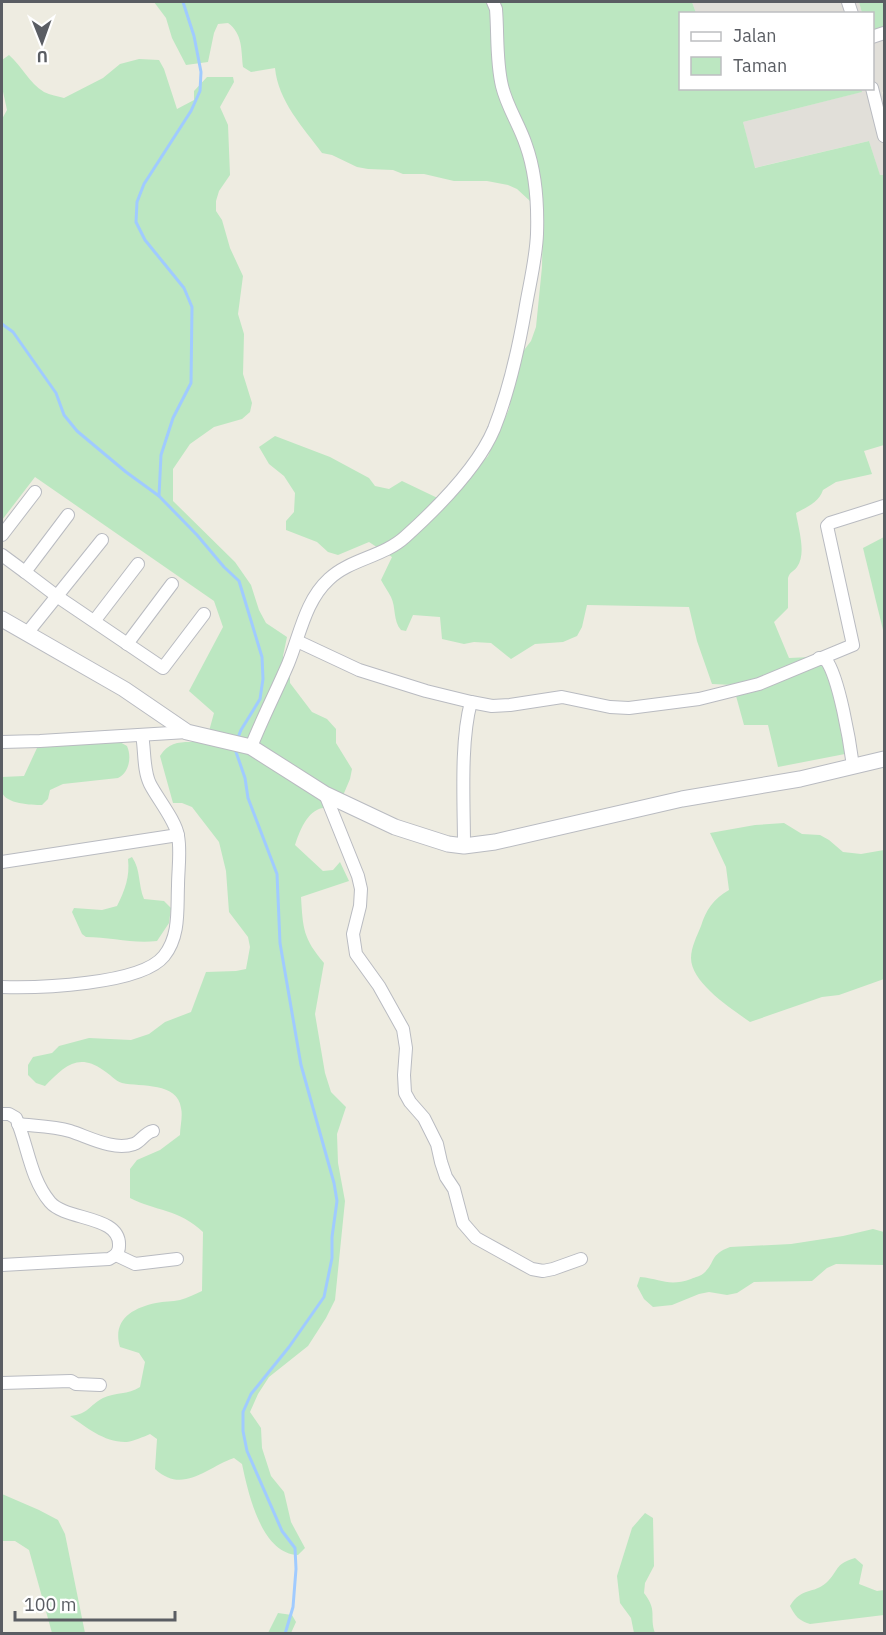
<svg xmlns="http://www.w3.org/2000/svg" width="886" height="1635" viewBox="0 0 886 1635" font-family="'IBM Plex Sans',sans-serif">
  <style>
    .industrial { fill: #e1dfd9 }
    .green { fill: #bce7c1 }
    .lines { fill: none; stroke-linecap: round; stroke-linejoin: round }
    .stream { stroke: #a0cbff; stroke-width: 3 }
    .minor-casing { stroke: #b9bbc1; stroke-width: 14 }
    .tertiary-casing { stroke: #b9bbc1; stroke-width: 17 }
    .minor { stroke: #fff; stroke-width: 12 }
    .tertiary { stroke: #fff; stroke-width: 15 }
  </style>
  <rect width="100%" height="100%" fill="#eeece1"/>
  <!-- industrial -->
  <g class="industrial">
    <polygon points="692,2 859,2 862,13 696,13"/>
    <polygon points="884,27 884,91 882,92 884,101 884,175 880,176 869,141 754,168 743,122 861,92 861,89 872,88 873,30"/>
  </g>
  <!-- green -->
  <g class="green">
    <path d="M154,2h538l4,11 -16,1v74l181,1 1,3 -119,30 12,46 114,-27 11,34h4v270l-20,6 8,23 -36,8 -13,8c-4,12 -16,17 -27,23 2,15 11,40 1,54 -3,5 -7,4 -9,11v30l-14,14 15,36 22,-1 13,9 11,34 10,54 -67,13 -10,-42h-24l-11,-40 -21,-1 -15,-43 -8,-34 -102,-2 -5,22 -5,9 -14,6 -28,2 -24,15 -20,-16 -17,-1 -10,2 -22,-5 -2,-22 -27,-2 -7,16 -5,-1c-8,-9 -5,-23 -10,-33 -3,-6 -7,-11 -10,-17l11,-23 -23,-15 -31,13 -10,-3 -11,-10 -31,-12v-9l8,-9 1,-19 -11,-17 -15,-12 -10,-17 16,-11 55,21 39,21 6,8 14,3 13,-8 46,22 40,-47 21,-47 9,-51 13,-17 5,-14 6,-60 1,-54 -26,-24 -9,-4 -21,-4h-33l-30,-7h-21l-10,-4 -25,-1 -11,-2 -25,-12 -10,-2c-19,-26 -44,-52 -47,-85l-24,4 -8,-5c-2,-17 0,-33 -15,-44l-10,1 -4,9 -6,29 -22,3 -14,-27 -6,-20z"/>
    <polygon points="859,2 884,2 884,27 873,30 872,14 862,13"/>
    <path d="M9,55c13,11 20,28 35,37 6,3 14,4 20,6l39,-20 17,-14 19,-5 20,1 5,9 13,40 17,-9v-9l13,-14h26l1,5 -14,25 8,18 2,50 -11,16 -3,10v10l6,9 8,28 13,28 -5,38 6,20 -1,40 9,29 -2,9 -8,7 -28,8 -24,17 -17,25v32l62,61 16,23 8,25 7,13 21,14 -4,19 7,13v14l22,29 15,7 9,10v14l16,26 -2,10 -14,33c-4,-2 -9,-4 -13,-4 -16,2 -24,25 -28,37l28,26 10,-1 7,-8 9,19 -48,16c2,32 2,41 23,66l-9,51 10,59 6,19 15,15 -9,27 1,29 7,38 -10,99 -9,18 -18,28 -39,31 -11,17 -8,18 11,16 1,20 9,28 13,16 7,30 14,26 -7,7c-37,-1 -50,-63 -56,-91l-8,-6c-27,9 -51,37 -79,11l2,-30 -7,-5c-7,3 -16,7 -23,8 -22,1 -41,-15 -57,-26 19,-2 18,-10 33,-18 12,-6 25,-3 37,-11l5,-25 -6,-9 -19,-6c-8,-27 12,-39 36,-44 8,-2 16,-1 24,-3 7,-2 15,-6 22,-9l1,-59c-24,-23 -48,-21 -73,-34v-29l7,-9 23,-10 20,-15c0,-8 3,-19 1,-27 -3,-26 -40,-21 -59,-25 -7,-2 -12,-9 -19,-13 -26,-18 -40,-2 -58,16l-9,-3 -8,-8v-10l5,-8 19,-4 7,-7 30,-8 42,2 18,-6 16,-12 26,-10 15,-40 30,-1 10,-2 4,-22 -2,-10 -19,-25 -3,-41 -7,-29 -27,-35 -10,-4h-9l-13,-47c11,-18 27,-13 46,-14l8,-29 -25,-22 34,-64 -9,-26 -179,-124 -33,43v-401l5,-9 -5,-23v-27z"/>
    <polygon points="884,537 884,634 863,548"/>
    <path d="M118,741l9,5c5,11 2,27 -9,32l-55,6 -13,6 -2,9 -6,6c-10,0 -37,-1 -40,-13 -2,-4 0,-11 0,-15l22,-1 13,-28 24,-4z"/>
    <path d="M784,823l18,11 18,1 9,5 14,12 18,2 23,-4v129l-45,16 -17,2 -72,25c-18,-13 -59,-39 -59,-64 0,-11 6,-22 10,-32 5,-16 12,-27 28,-36l-3,-23 -16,-34 45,-8z"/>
    <path d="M132,857c9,13 6,28 12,42l20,2 7,7 -2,15 -12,18c-24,3 -47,-4 -71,-4l-4,-3 -10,-22 2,-4 28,2 15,-4c8,-16 13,-29 11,-47z"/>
    <path d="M873,1229l11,3v33l-48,-1 -9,4 -15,13 -58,1 -17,11 -10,2 -18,-3 -10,2 -27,11 -19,2 -9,-8 -7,-13 3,-9c22,2 28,10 51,2 4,-2 10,-3 13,-6 12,-11 5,-18 26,-26l61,-3 52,-8z"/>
    <polygon points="2,1494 39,1510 58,1520 65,1534 85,1633 52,1633 29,1550 15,1541 2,1541"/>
    <path d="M645,1513l8,5 1,48 -9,17 -1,10c14,18 5,23 11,40h-21l-3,-15 -11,-15 -3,-27 15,-48z"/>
    <path d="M855,1558l8,7 -4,19 18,7 7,-1v25l-74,9c-11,-3 -15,-8 -20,-18 11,-19 24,-12 36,-23 14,-13 7,-18 29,-25z"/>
    <polygon points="278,1613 292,1615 296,1622 291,1633 268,1633"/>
  </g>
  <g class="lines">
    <!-- stream -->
    <g class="stream">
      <polyline points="2,324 13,332 56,393 64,415 77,431 126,472 159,496 197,535 224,567 239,581 262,657 263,679 260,699 241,730 237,740"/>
      <polyline points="159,496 161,455 173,418 191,383 192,307 184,288 145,240 136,222 137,202 144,184 191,111 200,91 201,72 194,36 183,2"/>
      <polyline points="235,749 245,778 248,798 277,874 280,943 301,1065 334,1183 337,1201 332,1237 332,1258 324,1297 289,1347 251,1394 243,1412 243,1431 247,1451 282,1531 295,1548 296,1569 293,1607 285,1634"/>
    </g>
    <defs>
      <g id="minor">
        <polyline points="848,2 852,14"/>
        <polyline points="872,37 884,33"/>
        <polyline points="872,88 884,136"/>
        <polyline points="68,515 25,572 58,597 163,668 204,614"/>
        <polyline points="2,535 35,492"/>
        <polyline points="2,555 25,572"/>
        <polyline points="95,620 138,564"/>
        <polyline points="28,632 102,540"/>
        <polyline points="297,641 359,670 426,691 471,702 492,706 510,705 562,697 610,707 629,708 699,699 759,684 853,645 827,526 830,523 884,506"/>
        <polyline points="127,644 172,584"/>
        <path d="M819,658l7,2c13,17 24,83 27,106"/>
        <polyline points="2,742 40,741 187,732"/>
        <path d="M251,747c11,-28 25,-55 37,-83 12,-29 17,-63 41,-85 21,-20 54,-22 76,-42 30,-27 73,-70 89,-108 15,-38 24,-78 31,-118 4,-25 11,-51 12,-77 1,-30 -1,-61 -11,-89 -7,-21 -19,-38 -24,-59 -6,-25 -4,-52 -6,-77l-3,-7"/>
        <polyline points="325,794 358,876 361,889 360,906 353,934 356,954 379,986 403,1029 406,1048 404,1075 405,1093 410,1102 424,1118 437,1144 441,1162 446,1177 454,1189 463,1223 476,1238 532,1269 543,1271 553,1269 581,1259"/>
        <path d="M464,846c0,-43 -4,-104 7,-144"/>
        <polyline points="2,862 178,835"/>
        <path d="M2,987c35,1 139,-2 162,-31 16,-20 13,-46 14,-70 0,-16 3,-35 0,-50 -2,-15 -21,-38 -28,-52 -7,-14 -5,-34 -8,-49"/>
        <path d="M2,1114h7l7,4c12,28 14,60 34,84 16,19 71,13 69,44 0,7 -4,10 -10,13l-107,6"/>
        <path d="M18,1124c17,2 36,2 52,7 19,6 43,20 64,13 8,-3 10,-11 19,-13"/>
        <polyline points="116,1255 135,1264 177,1259"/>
        <polyline points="2,1383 71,1381 76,1384 100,1385"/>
      </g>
      <polyline id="tertiary" points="2,619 124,689 187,732 251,747 325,794 395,827 448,844 464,846 495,842 682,799 800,779 884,759"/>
    </defs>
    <!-- minor casing -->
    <use href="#minor" class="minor-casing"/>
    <!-- tertiary casing -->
    <use href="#tertiary" class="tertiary-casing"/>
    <!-- minor -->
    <use href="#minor" class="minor"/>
    <!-- tertiary -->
    <use href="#tertiary" class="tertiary"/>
  </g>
  <!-- border -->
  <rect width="886" height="1635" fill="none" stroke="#5a5d63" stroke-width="6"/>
  <!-- legend -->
  <rect x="679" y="12" width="195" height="78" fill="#ffffff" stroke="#bdbec1" stroke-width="1.5"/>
  <rect x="691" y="32" width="30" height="9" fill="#ffffff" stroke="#bdbec1" stroke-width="1.5"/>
  <text x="733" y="42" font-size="18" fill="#5a5d63">Jalan</text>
  <rect x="691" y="57" width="30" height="18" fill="#bce7c1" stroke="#bdbec1" stroke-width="1.5"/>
  <text x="733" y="72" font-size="18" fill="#5a5d63">Taman</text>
  <!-- north arrow -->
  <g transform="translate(42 42) rotate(179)" stroke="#ffffff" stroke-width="4.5" paint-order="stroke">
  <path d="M0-4.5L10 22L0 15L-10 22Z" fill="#5a5d63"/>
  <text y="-9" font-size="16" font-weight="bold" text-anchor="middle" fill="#5a5d63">U</text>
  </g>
  <!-- scale -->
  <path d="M15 1611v9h160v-9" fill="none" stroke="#5a5d63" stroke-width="3"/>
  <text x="24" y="1611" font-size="18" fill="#5a5d63" stroke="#ffffff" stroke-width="4.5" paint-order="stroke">100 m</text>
</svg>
